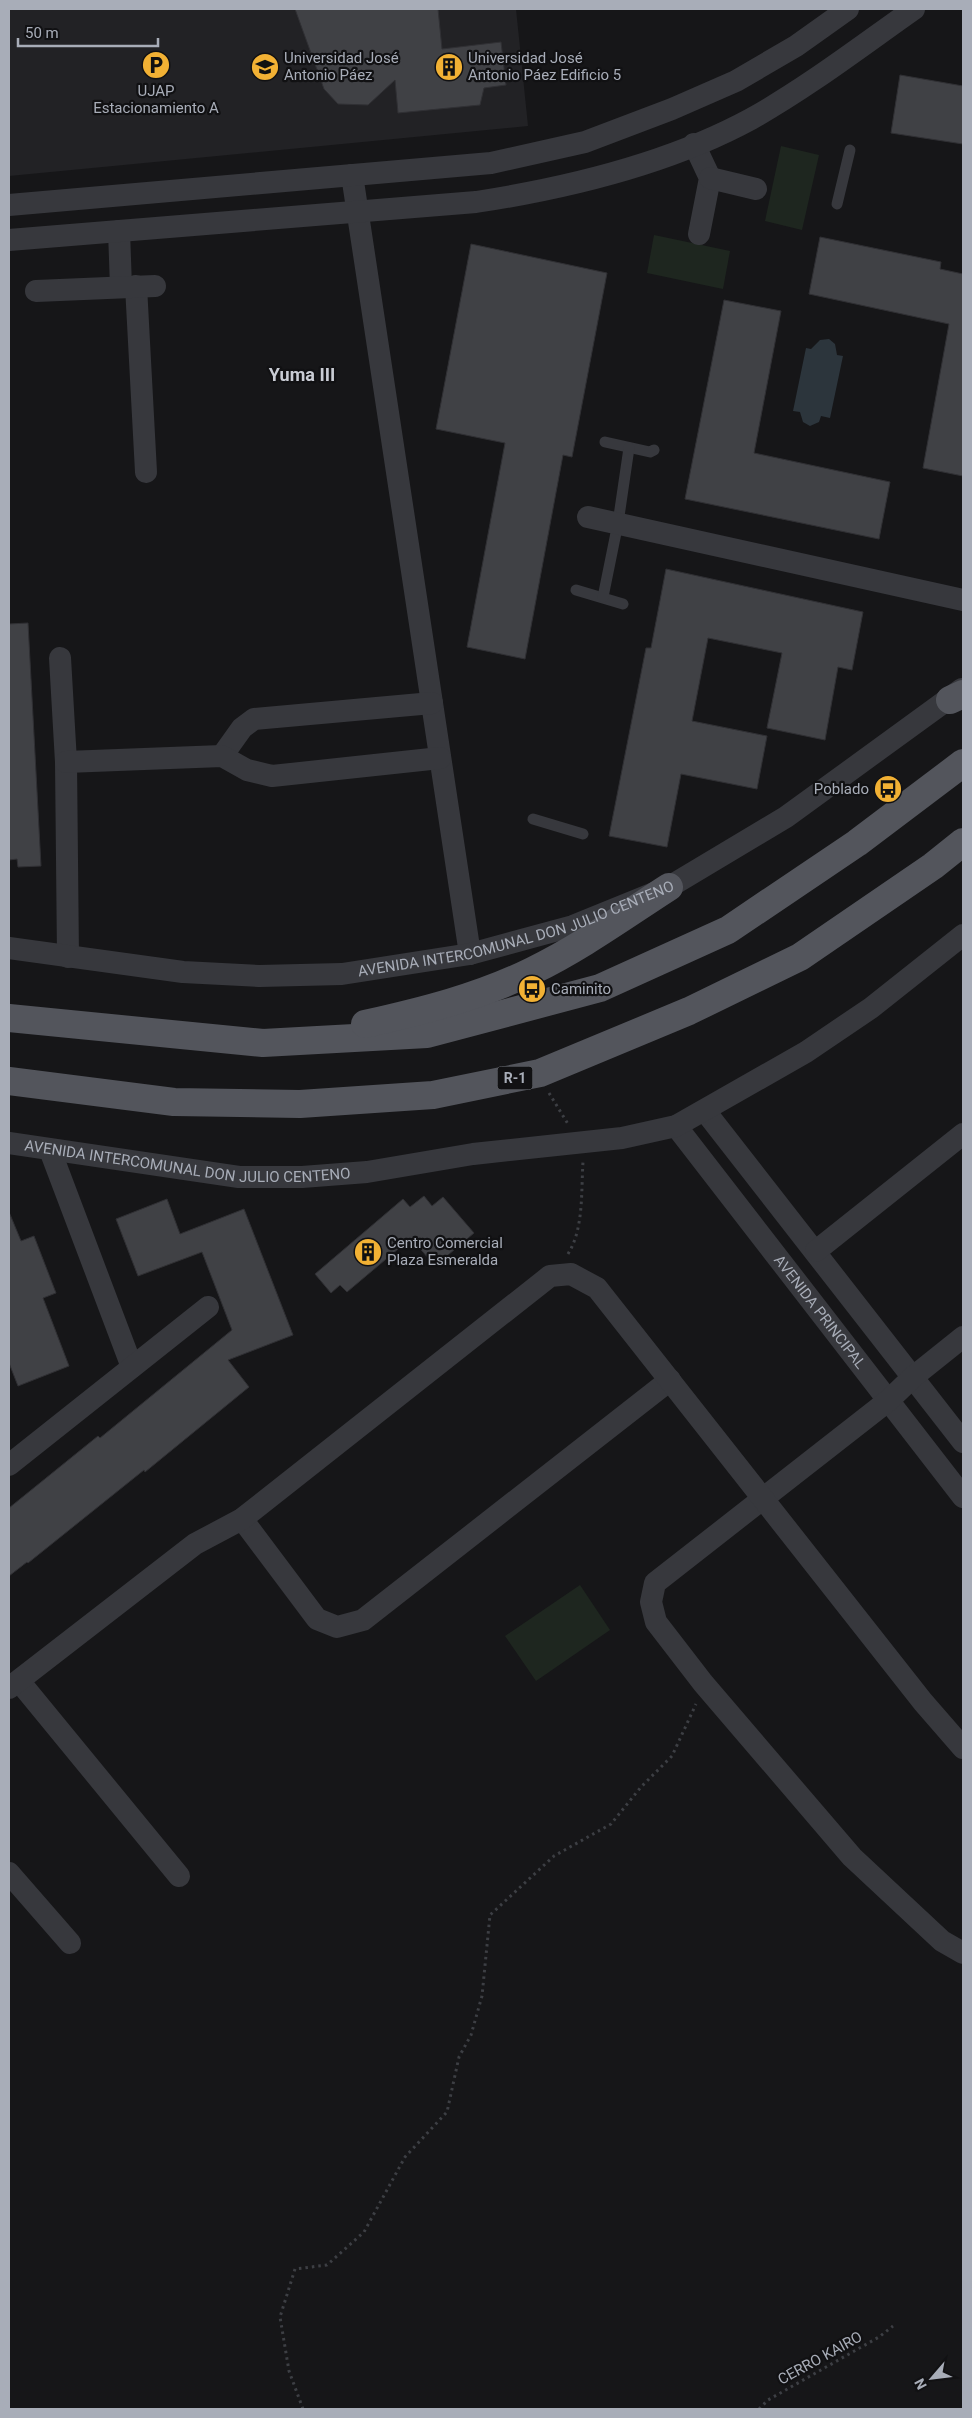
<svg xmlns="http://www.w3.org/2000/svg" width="972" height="2418" viewBox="0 0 972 2418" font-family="Roboto,sans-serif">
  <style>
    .built { fill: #222225 }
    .green { fill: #1e261f }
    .water { fill: #2c353c }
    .building { fill: #404145; stroke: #303034 }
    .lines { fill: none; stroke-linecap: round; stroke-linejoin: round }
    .path { stroke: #3d3f44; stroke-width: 3; stroke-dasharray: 2.5 4; stroke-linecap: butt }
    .lane { stroke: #37383d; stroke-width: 11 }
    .street { stroke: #37383d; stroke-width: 22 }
    .primary { stroke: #53555c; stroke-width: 28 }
    .labels { text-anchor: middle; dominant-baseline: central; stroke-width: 4.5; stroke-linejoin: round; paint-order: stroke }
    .shield { fill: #111113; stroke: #7b7e86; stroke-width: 1 }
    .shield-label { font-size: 14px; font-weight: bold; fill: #a8adb8 }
    .poi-label { font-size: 15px; fill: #a8adb8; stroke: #111113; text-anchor: start }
    .street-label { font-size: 15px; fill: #a8adb8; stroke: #111113 }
    .quarter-label { font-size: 18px; font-weight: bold; fill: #c9ccd4; stroke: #111113 }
  </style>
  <rect width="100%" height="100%" fill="#161618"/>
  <!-- built -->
  <polygon class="built" points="9,9 516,9 528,126 9,176"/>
  <!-- green -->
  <g class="green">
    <polygon points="781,146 819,155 802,230 765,221"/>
    <polygon points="654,235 730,251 723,289 647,273"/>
    <polygon points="580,1585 610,1630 536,1681 505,1636"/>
  </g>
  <!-- water -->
  <polygon class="water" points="829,339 835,344 837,355 843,356 830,418 821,416 819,422 810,426 803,422 800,412 793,411 806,348 811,349 820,340"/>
  <!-- building -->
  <g class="building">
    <polygon points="295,9 438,9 442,49 501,42 506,85 484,88 480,105 398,113 395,80 368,105 338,104 324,89"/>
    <polygon points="900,75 963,86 963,144 891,133"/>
    <polygon points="820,237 941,262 940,269 963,274 963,476 923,468 949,324 809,294"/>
    <polygon points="471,244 607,273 572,457 563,455 525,659 467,647 505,443 436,429"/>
    <polygon points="724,300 781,311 754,453 890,482 879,539 685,499"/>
    <polygon points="666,569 863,612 852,670 838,667 825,740 767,728 782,653 708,638 692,721 767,736 757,789 681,774 667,847 609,836 646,648 651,648"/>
    <polygon points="28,623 41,866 18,867 17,859 9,860 9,624"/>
    <polygon points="424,1196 432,1206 443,1197 474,1233 435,1266 411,1238 347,1292 340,1285 331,1293 315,1274 403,1199 410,1207"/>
    <polygon points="167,1199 180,1234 244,1209 293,1335 228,1360 249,1387 145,1472 144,1470 28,1563 27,1562 9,1576 9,1508 98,1436 100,1438 232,1330 202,1252 138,1276 116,1219"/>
    <polygon points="9,1212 21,1241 34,1236 56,1293 43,1298 69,1366 18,1386 9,1363"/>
  </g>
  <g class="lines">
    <!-- path -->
    <g class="path">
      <polyline points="549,1093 568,1124"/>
      <path d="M568,1254c16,-26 13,-62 15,-92"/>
      <polyline points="303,2409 289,2371 280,2317 295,2269 327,2265 364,2232 405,2157 447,2112 459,2057 471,2035 482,1996 490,1915 554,1856 611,1824 641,1787 672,1756 696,1704"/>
      <polyline points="759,2409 768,2400 879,2337 893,2326"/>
    </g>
    <!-- lane -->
    <g class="lane">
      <polyline points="837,204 850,150"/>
      <polyline points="605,442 650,452 654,450"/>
      <polyline points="576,590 623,604"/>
      <polyline points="603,597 618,523 629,448"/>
      <polyline points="533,819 583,834"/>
    </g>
    <!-- street -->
    <g class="street">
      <polyline points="694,144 710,178 699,234"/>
      <polyline points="352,175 470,954"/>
      <polyline points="710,178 756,189"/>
      <polyline points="9,205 491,163 585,142 672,109 736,81 796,46 848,9"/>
      <polyline points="119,231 121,287"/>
      <path d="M9,240l467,-38c91,-14 194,-39 275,-83 57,-32 109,-72 163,-110"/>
      <polyline points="136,286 146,472"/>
      <polyline points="36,291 155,286"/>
      <polyline points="588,517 963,600"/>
      <polyline points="60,658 66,762 68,957"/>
      <polyline points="222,756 242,728 254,719 432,703"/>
      <polyline points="66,762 222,756 247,770 272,776 440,758"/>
      <path id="s1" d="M9,948l174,24 76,4 83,-2 128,-20 103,-28 96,-39 117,-70 176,-128"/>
      <polyline points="705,1111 963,1442"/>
      <path id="s2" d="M676,1126l287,371"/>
      <path id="s3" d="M9,1143l230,34h63l65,-5 106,-18 149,-16 54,-12 130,-74 65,-44 92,-73"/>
      <polyline points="50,1150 132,1367"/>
      <polyline points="816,1251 963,1134"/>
      <polyline points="963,1337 913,1377 889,1400 655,1583 651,1602 656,1622 703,1683 852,1857 942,1941 963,1953"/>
      <polyline points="9,1465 208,1307"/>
      <polyline points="242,1519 317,1619 337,1627 363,1620 670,1380"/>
      <polyline points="19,1681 179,1876"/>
      <polyline points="9,1688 195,1544 242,1519 550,1276 571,1274 597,1288 923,1702 963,1748"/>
      <polyline points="9,1873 70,1943"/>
    </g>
    <!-- primary -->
    <g class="primary">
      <polyline points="950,700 963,694"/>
      <polyline points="9,1018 263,1043 427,1034 600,988 728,930 857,843 963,763"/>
      <path d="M365,1024c58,-13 114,-27 167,-53 48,-23 92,-55 137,-84"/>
      <polyline points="9,1081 174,1102 300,1104 433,1095 540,1073 689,1011 800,957 933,866 963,842"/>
    </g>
  </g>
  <!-- icons -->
  <defs>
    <symbol id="parking-disc" viewBox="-11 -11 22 22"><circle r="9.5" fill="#f2b134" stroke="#111113"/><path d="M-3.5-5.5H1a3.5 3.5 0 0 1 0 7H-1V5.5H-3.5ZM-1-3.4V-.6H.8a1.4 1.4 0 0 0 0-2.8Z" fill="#111"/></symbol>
    <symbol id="university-disc" viewBox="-11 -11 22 22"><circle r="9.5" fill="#f2b134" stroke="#111113"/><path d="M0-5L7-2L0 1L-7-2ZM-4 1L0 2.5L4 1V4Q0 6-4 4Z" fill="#111"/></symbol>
    <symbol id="building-disc" viewBox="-11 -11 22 22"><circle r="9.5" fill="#f2b134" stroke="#111113"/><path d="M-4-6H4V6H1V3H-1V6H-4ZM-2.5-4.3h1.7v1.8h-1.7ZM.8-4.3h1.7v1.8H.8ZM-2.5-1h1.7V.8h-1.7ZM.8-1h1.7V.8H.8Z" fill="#111"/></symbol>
    <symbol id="bus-disc" viewBox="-11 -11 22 22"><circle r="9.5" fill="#f2b134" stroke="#111113"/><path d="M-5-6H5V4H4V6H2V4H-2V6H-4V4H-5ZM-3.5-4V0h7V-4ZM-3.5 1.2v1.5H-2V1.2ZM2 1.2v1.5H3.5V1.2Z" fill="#111"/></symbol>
  </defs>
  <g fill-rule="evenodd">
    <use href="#parking-disc" x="140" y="49" width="32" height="32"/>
    <use href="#university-disc" x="249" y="51" width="32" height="32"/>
    <use href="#building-disc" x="433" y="51" width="32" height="32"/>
    <use href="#bus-disc" x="872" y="773" width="32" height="32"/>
    <use href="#bus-disc" x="516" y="973" width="32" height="32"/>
    <use href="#building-disc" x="352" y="1236" width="32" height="32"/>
  </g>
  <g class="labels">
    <!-- shield labels -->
    <rect class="shield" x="497.5" y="1066.5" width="35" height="23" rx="4"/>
    <g class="shield-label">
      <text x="515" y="1078">R-1</text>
    </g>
    <!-- poi labels -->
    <g class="poi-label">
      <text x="284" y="58">Universidad José<tspan x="284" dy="17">Antonio Páez</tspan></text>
      <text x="468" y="58">Universidad José<tspan x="468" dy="17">Antonio Páez Edificio 5</tspan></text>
      <text x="156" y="91" text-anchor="middle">UJAP<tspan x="156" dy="17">Estacionamiento A</tspan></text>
      <text x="869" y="789" text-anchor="end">Poblado</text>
      <text x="551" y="989">Caminito</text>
      <text x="387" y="1243">Centro Comercial<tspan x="387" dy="17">Plaza Esmeralda</tspan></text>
    </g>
    <!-- street labels -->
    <g class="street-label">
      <text stroke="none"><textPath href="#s1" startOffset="515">AVENIDA INTERCOMUNAL DON JULIO CENTENO</textPath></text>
      <text stroke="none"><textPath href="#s3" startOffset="180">AVENIDA INTERCOMUNAL DON JULIO CENTENO</textPath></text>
      <text stroke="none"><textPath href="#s2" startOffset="235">AVENIDA PRINCIPAL</textPath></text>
      <text transform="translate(820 2358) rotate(-29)">CERRO KAIRO</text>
    </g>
    <!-- quarter labels -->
    <g class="quarter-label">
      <text x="302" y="374">Yuma III</text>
    </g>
  </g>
  <!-- border -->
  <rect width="972" height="2418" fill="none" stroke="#a8adb8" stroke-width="20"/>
  <!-- north arrow -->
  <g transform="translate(932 2378) rotate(242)" stroke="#111113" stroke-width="4" paint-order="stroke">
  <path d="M0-4L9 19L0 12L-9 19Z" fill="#a8adb8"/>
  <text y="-8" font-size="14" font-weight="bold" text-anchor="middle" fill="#a8adb8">N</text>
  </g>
  <!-- scale -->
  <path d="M18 38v8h140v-8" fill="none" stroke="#a8adb8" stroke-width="2.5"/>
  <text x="25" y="38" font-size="15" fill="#a8adb8" stroke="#111113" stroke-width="4" paint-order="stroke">50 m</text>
</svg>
